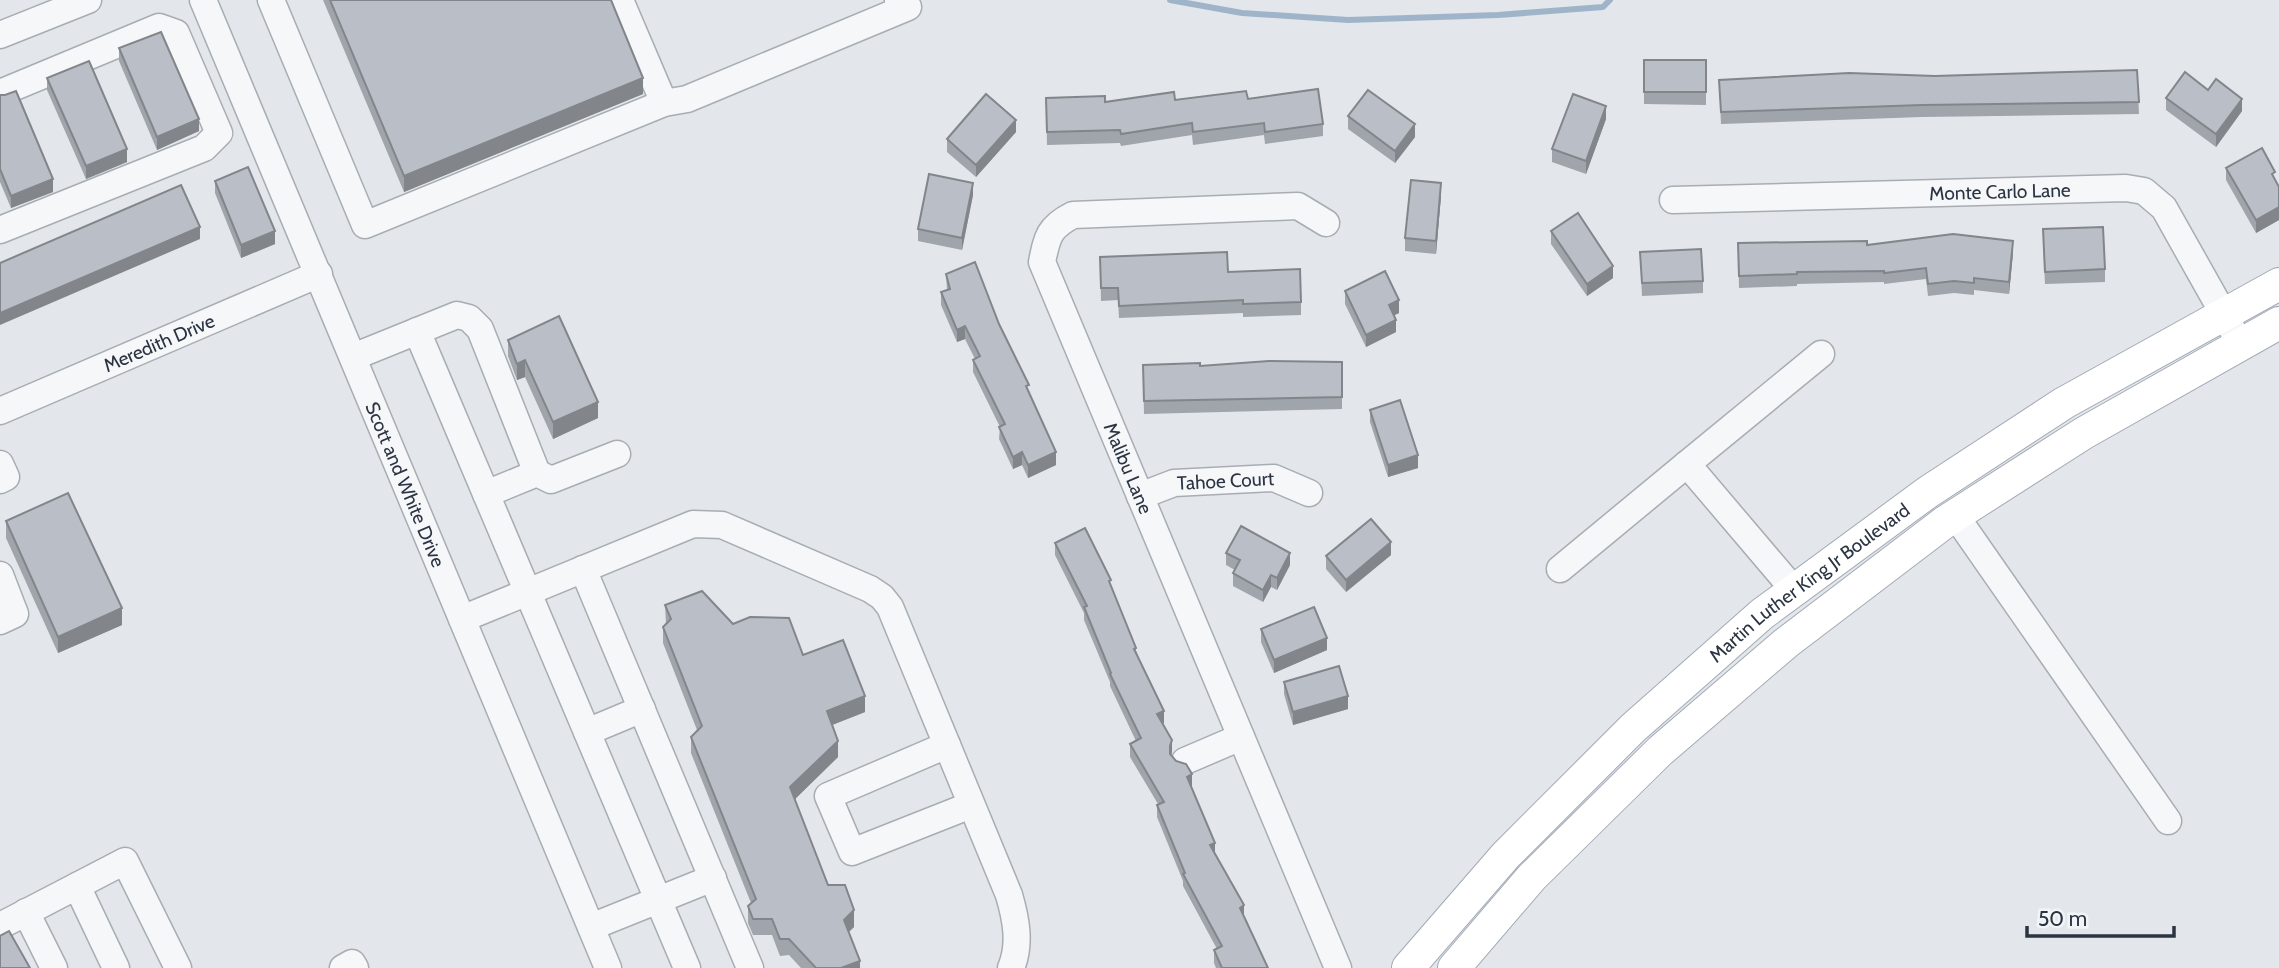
<svg xmlns="http://www.w3.org/2000/svg" width="2279" height="968" viewBox="0 0 2279 968" font-family="Cabin,sans-serif">
  <style>
    .lines { fill: none; stroke-linecap: round; stroke-linejoin: round }
    .stream { stroke: #9fb4c9; stroke-width: 6 }
    .minor-casing { stroke: #a8adb4; stroke-width: 29 }
    .major-casing { stroke: #a2aab6; stroke-width: 34 }
    .minor { stroke: #f5f7f9; stroke-width: 26 }
    .major { stroke: #fff; stroke-width: 32 }
    .wall { fill: #a0a4ab }
    .shaded-wall { fill: #82868b }
    .building { fill: #babfc7; stroke: #82868b; stroke-width: 2 }
    .labels { text-anchor: middle; dominant-baseline: central; stroke-width: 5; stroke-linejoin: round; paint-order: stroke }
    .street-label { font-size: 19px; fill: #2b3442; stroke: #f2f5f8 }
  </style>
  <rect width="100%" height="100%" fill="#e3e6ea"/>
  <g class="lines">
    <!-- stream -->
    <polyline class="stream" points="1170,0 1242,13 1348,20 1498,15 1603,7 1610,0"/>
    <defs>
      <g id="minor">
        <path id="s1" d="M203,0l405,968"/>
        <polyline points="271,0 365,225 664,103 620,0"/>
        <polyline points="0,35 88,0"/>
        <polyline points="0,93 159,27 176,33 219,133 204,148 0,230"/>
        <polyline points="664,103 687,99 908,7 898,0"/>
        <path id="s2" d="M1673,200l453,-12 18,3 20,17 77,137"/>
        <path id="s3" d="M1326,223l-28,-17 -225,9c-24,12 -26,22 -31,47l296,706"/>
        <polyline points="417,331 687,968"/>
        <polyline points="353,357 457,315 469,318 480,329 537,473"/>
        <path id="s4" d="M0,411l319,-137"/>
        <polyline points="0,464 6,477 0,480"/>
        <polyline points="1687,464 1821,354"/>
        <polyline points="486,494 537,473 551,480 617,454"/>
        <path id="s5" d="M1140,496l34,-13 100,-5 35,15"/>
        <polyline points="1955,515 2168,821"/>
        <polyline points="583,569 750,968"/>
        <polyline points="1560,569 1687,464 1794,590"/>
        <polyline points="0,575 15,614 0,621"/>
        <path d="M462,619l231,-95 29,1 148,64 12,8 8,10 119,288c7,24 12,49 2,73"/>
        <polyline points="587,732 642,709"/>
        <polyline points="947,745 828,796 852,852 971,805"/>
        <polyline points="1185,761 1241,737"/>
        <polyline points="77,886 116,968"/>
        <polyline points="26,912 54,968"/>
        <polyline points="0,926 125,861 178,968"/>
        <polyline points="591,927 713,878"/>
        <polyline points="343,968 352,963 355,968"/>
      </g>
      <g id="major">
        <path id="s6" d="M1408,968l98,-113 127,-127 129,-114 166,-122 136,-89 215,-119"/>
        <polyline points="1454,968 1532,877 1660,751 1786,643 1945,522 2084,433 2279,323"/>
      </g>
    </defs>
    <!-- minor casing -->
    <use href="#minor" class="minor-casing"/>
    <!-- major casing -->
    <use href="#major" class="major-casing"/>
    <!-- minor -->
    <use href="#minor" class="minor"/>
    <!-- major -->
    <use href="#major" class="major"/>
  </g>
  <!-- wall -->
  <g class="wall">
    <polygon points="323,0 611,0 643,94 404,192"/>
    <polygon points="119,48 199,131 157,150 119,61"/>
    <polygon points="1644,60 1706,60 1706,105 1644,104"/>
    <polygon points="2137,70 2139,114 1922,117 1721,124 1719,80 1935,76"/>
    <polygon points="47,78 127,162 86,179 47,90"/>
    <polygon points="2208,90 2242,111 2216,147 2166,110 2166,98"/>
    <polygon points="0,95 53,192 11,208 0,182"/>
    <polygon points="1046,98 1105,102 1248,99 1323,124 1323,136 1265,144 1264,135 1193,145 1192,135 1121,146 1120,143 1047,145"/>
    <polygon points="1348,116 1415,137 1395,163 1348,129"/>
    <polygon points="1606,119 1586,174 1552,162 1552,149"/>
    <polygon points="1016,132 976,177 947,152 947,139"/>
    <polygon points="2226,168 2275,180 2279,187 2279,220 2256,233 2226,180"/>
    <polygon points="215,181 275,244 241,258 215,193"/>
    <polygon points="973,195 962,250 918,241 918,229"/>
    <polygon points="1441,196 1436,254 1405,251 1405,238"/>
    <polygon points="1551,231 1613,278 1587,296 1551,244"/>
    <polygon points="2043,241 2105,269 2105,282 2045,284"/>
    <polygon points="1738,243 1867,245 2013,253 2009,294 1974,290 1974,295 1954,293 1928,296 1926,279 1884,284 1884,282 1797,284 1797,286 1739,288"/>
    <polygon points="1640,252 1703,281 1703,293 1642,296"/>
    <polygon points="1100,257 1228,272 1301,302 1301,315 1243,317 1243,313 1119,318 1118,300 1101,301"/>
    <polygon points="946,274 999,324 1029,393 1056,465 1028,478 1022,465 1013,469 999,439 1000,427 973,372 973,360 975,359 965,339 957,342 941,305 941,292 947,290"/>
    <polygon points="1345,291 1399,313 1394,315 1396,332 1366,347 1345,304"/>
    <polygon points="508,340 598,418 553,439 525,377 517,380 508,356"/>
    <polygon points="1342,362 1342,409 1144,414 1143,365 1200,366"/>
    <polygon points="1370,410 1418,468 1388,477 1370,422"/>
    <polygon points="6,521 122,625 58,653 6,538"/>
    <polygon points="1055,543 1111,586 1164,723 1163,724 1172,752 1171,755 1192,787 1191,787 1215,853 1268,968 1216,968 1214,963 1214,950 1217,949 1183,886 1183,881 1157,817 1157,805 1158,804 1130,757 1130,744 1136,741 1110,686 1110,682 1084,620 1084,613 1055,555"/>
    <polygon points="1226,553 1290,565 1277,590 1271,587 1263,602 1233,586 1233,573 1235,570 1226,565"/>
    <polygon points="1391,555 1346,592 1326,569 1326,556"/>
    <polygon points="665,605 733,624 803,655 865,712 832,725 838,757 795,799 828,885 854,927 849,932 860,968 801,968 789,955 780,956 772,935 753,935 748,923 748,906 751,903 691,753 691,737 697,730 663,643 663,627 666,624"/>
    <polygon points="1261,629 1327,650 1274,673 1261,642"/>
    <polygon points="1284,682 1348,709 1293,725 1284,694"/>
  </g>
  <!-- shaded-wall -->
  <g class="shaded-wall">
    <polygon points="643,78 643,94 404,192 404,176"/>
    <polygon points="2242,99 2242,111 2216,147 2216,134"/>
    <polygon points="1606,106 1606,119 1586,174 1586,161"/>
    <polygon points="199,119 199,131 157,150 157,137"/>
    <polygon points="1016,120 1016,132 976,177 976,165"/>
    <polygon points="1415,124 1415,137 1395,163 1395,151"/>
    <polygon points="127,149 127,162 86,179 86,166"/>
    <polygon points="53,179 53,192 11,208 11,196"/>
    <polygon points="973,183 973,195 962,250 962,238"/>
    <polygon points="1441,183 1441,196 1436,254 1436,241"/>
    <polygon points="2279,207 2279,220 2256,233 2256,220"/>
    <polygon points="200,227 200,239 0,325 0,313"/>
    <polygon points="275,231 275,244 241,258 241,245"/>
    <polygon points="2013,241 2013,253 2009,294 2009,282"/>
    <polygon points="1613,266 1613,278 1587,296 1587,284"/>
    <polygon points="1399,300 1399,313 1389,318 1389,305"/>
    <polygon points="1396,320 1396,332 1366,347 1366,335"/>
    <polygon points="965,326 965,339 957,342 957,330"/>
    <polygon points="525,360 525,377 517,380 517,364"/>
    <polygon points="598,402 598,418 553,439 553,422"/>
    <polygon points="1022,452 1022,465 1013,469 1013,457"/>
    <polygon points="1056,452 1056,465 1028,478 1028,465"/>
    <polygon points="1418,455 1418,468 1388,477 1388,465"/>
    <polygon points="1391,542 1391,555 1346,592 1346,580"/>
    <polygon points="1290,553 1290,565 1277,590 1277,578"/>
    <polygon points="1271,575 1271,587 1263,602 1263,590"/>
    <polygon points="122,608 122,625 58,653 58,637"/>
    <polygon points="1327,638 1327,650 1274,673 1274,660"/>
    <polygon points="865,696 865,712 827,727 827,711"/>
    <polygon points="1348,696 1348,709 1293,725 1293,712"/>
    <polygon points="1164,711 1164,723 1157,726 1157,714"/>
    <polygon points="1172,740 1172,752 1170,758 1170,746"/>
    <polygon points="838,741 838,757 790,804 790,787"/>
    <polygon points="1192,774 1192,787 1187,790 1187,777"/>
    <polygon points="1215,843 1215,856 1210,845"/>
    <polygon points="1244,905 1244,918 1240,908"/>
    <polygon points="854,910 854,927 844,936 844,920"/>
    <polygon points="860,961 860,968 841,968"/>
  </g>
  <!-- building -->
  <g class="building">
    <polygon points="330,0 611,0 643,78 404,176"/>
    <polygon points="161,32 199,119 157,137 119,48"/>
    <rect x="1644" y="60" width="62" height="32"/>
    <polygon points="89,61 127,149 86,166 47,78"/>
    <polygon points="2137,70 2139,102 1922,105 1721,112 1719,80 1849,73 1935,76"/>
    <polygon points="2185,72 2208,90 2216,79 2242,99 2216,134 2166,98"/>
    <polygon points="1318,89 1323,124 1265,132 1264,123 1193,132 1192,123 1121,134 1120,130 1047,132 1046,98 1105,96 1105,102 1174,92 1175,100 1246,91 1248,99"/>
    <polygon points="1368,90 1415,124 1395,151 1348,116"/>
    <polygon points="16,91 53,179 11,196 0,169 0,95 5,95"/>
    <polygon points="986,94 1016,120 976,165 947,139"/>
    <polygon points="1573,94 1606,106 1586,161 1552,149"/>
    <polygon points="2262,148 2275,172 2272,174 2279,187 2279,207 2256,220 2226,168"/>
    <polygon points="248,167 275,231 241,245 215,181"/>
    <polygon points="929,174 973,183 962,238 918,229"/>
    <polygon points="1411,180 1441,183 1436,241 1405,238"/>
    <polygon points="181,185 200,227 0,313 0,263"/>
    <polygon points="1578,213 1613,266 1587,284 1551,231"/>
    <polygon points="2103,227 2105,269 2045,272 2043,229"/>
    <polygon points="1953,234 2013,241 2009,282 1974,278 1974,283 1954,281 1928,284 1926,268 1884,273 1884,271 1797,272 1797,274 1739,276 1738,243 1867,241 1867,245"/>
    <polygon points="1701,249 1703,281 1642,283 1640,252"/>
    <polygon points="1227,252 1228,272 1300,269 1301,302 1243,304 1243,300 1119,306 1118,288 1101,288 1100,257"/>
    <polygon points="975,262 999,324 1029,385 1026,386 1056,452 1028,465 1022,452 1013,457 999,427 1005,424 973,360 980,356 965,326 957,330 941,292 950,289 946,274"/>
    <polygon points="1385,271 1399,300 1389,305 1396,320 1366,335 1345,291"/>
    <polygon points="559,316 598,402 553,422 525,360 517,364 508,340"/>
    <polygon points="1269,361 1342,362 1342,397 1144,401 1143,365 1200,363 1200,366"/>
    <polygon points="1400,400 1418,455 1388,465 1370,410"/>
    <polygon points="68,493 122,608 58,637 6,521"/>
    <polygon points="1371,519 1391,542 1346,580 1326,556"/>
    <polygon points="1241,526 1290,553 1277,578 1271,575 1263,590 1233,573 1240,560 1226,553"/>
    <polygon points="1085,528 1111,580 1109,581 1136,648 1134,649 1164,711 1157,714 1172,740 1170,746 1170,754 1176,761 1186,764 1192,774 1187,777 1215,843 1210,845 1244,905 1240,908 1268,968 1222,968 1214,950 1222,946 1183,874 1185,873 1157,805 1164,802 1130,744 1141,738 1110,674 1111,673 1084,607 1087,606 1055,543"/>
    <polygon points="702,591 733,624 750,617 789,618 803,655 843,640 865,696 827,711 838,741 790,787 828,885 845,885 854,910 844,920 860,961 841,968 816,968 789,939 780,939 772,919 753,919 748,906 756,899 691,737 702,726 663,627 671,619 665,605"/>
    <polygon points="1314,607 1327,638 1274,660 1261,629"/>
    <polygon points="1339,666 1348,696 1293,712 1284,682"/>
    <polygon points="9,931 30,968 0,968 0,936"/>
  </g>
  <g class="labels">
    <!-- street labels -->
    <g class="street-label">
      <text stroke="none"><textPath href="#s2" startOffset="327">Monte Carlo Lane</textPath></text>
      <text stroke="none"><textPath href="#s4" startOffset="173">Meredith Drive</textPath></text>
      <text stroke="none"><textPath href="#s3" startOffset="541">Malibu Lane</textPath></text>
      <text stroke="none"><textPath href="#s1" startOffset="525">Scott and White Drive</textPath></text>
      <text stroke="none"><textPath href="#s5" startOffset="88">Tahoe Court</textPath></text>
      <text stroke="none"><textPath href="#s6" startOffset="558">Martin Luther King Jr Boulevard</textPath></text>
    </g>
  </g>
  <!-- scale -->
  <path d="M2027 926v10h147v-10" fill="none" stroke="#2b3442" stroke-width="3.5"/>
  <text x="2038" y="926" font-size="21" fill="#2b3442" stroke="#f2f5f8" stroke-width="5" paint-order="stroke">50 m</text>
</svg>
